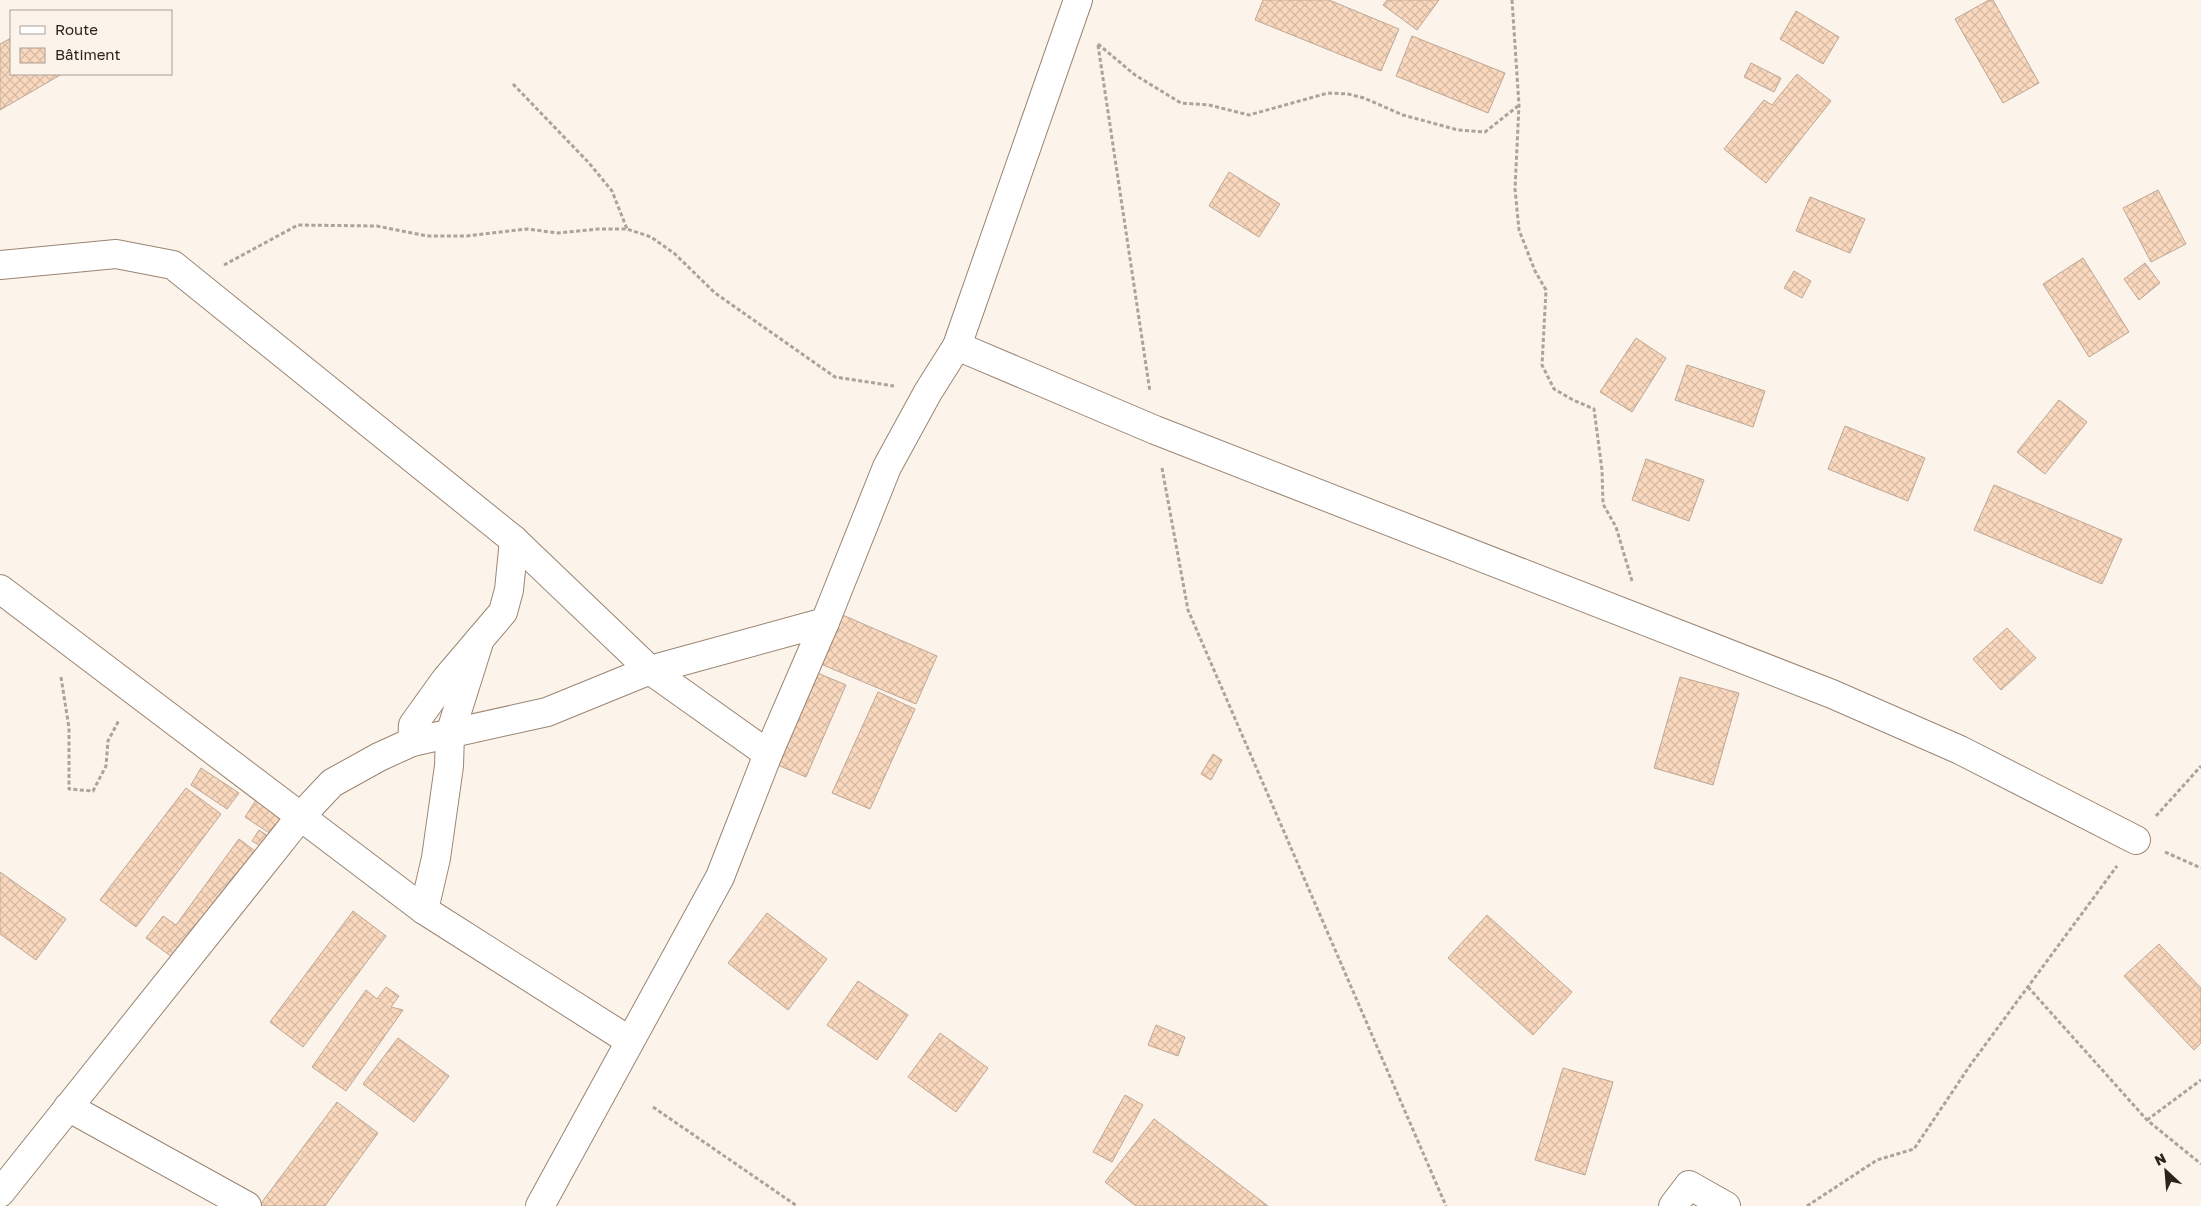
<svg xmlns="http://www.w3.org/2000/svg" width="2201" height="1206" viewBox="0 0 2201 1206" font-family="'Golos Text',sans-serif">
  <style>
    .building { fill: url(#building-cross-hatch); stroke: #bea795 }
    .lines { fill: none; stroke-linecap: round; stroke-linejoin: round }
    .minor-casing { stroke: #9a8573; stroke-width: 30 }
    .path { stroke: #aca39b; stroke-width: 3; stroke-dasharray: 4 2.5; stroke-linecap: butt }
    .minor { stroke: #fff; stroke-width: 28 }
  </style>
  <defs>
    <pattern id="building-cross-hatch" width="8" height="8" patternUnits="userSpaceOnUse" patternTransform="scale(1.25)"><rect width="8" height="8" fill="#fad8be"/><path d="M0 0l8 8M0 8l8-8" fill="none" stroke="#d6b9a3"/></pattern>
  </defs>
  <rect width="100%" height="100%" fill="#fcf3eb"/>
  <!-- building -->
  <g class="building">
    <polygon points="1263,0 1329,0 1399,29 1381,71 1255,20"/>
    <polygon points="1387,0 1439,0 1417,30 1383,5"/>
    <polygon points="1989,0 1993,0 2039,83 2003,103 1955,19"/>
    <polygon points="1796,11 1839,37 1823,64 1780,39"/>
    <polygon points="1412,36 1505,73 1488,113 1396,76"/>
    <polygon points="11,38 11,74 62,74 0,110 0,44"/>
    <polygon points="1751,63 1781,78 1774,92 1744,77"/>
    <polygon points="1797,74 1831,101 1766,183 1724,149 1764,100 1772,105"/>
    <polygon points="1229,172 1280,204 1259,237 1209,206"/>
    <polygon points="2158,190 2186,244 2151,262 2123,208"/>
    <polygon points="1810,197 1865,219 1850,253 1796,231"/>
    <polygon points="2083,258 2129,332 2089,357 2043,284"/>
    <polygon points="2145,263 2160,283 2139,300 2124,279"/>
    <polygon points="1794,271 1811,281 1802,298 1784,288"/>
    <polygon points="1636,338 1666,358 1632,412 1600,392"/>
    <polygon points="1687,365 1765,391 1753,427 1675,400"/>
    <polygon points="2059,400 2087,422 2045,474 2017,452"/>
    <polygon points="1845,426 1925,458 1908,501 1828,469"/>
    <polygon points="1646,459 1704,480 1689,521 1632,500"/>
    <polygon points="1994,485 2122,539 2102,584 1974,530"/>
    <polygon points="838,613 937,656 916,704 816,662"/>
    <polygon points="2007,628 2036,658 2001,690 1973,659"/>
    <polygon points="813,671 846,685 806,777 773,763"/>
    <polygon points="1680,677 1739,693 1713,785 1654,768"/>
    <polygon points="878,692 915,709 870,809 832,793"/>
    <polygon points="1213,754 1222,760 1211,780 1201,774"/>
    <polygon points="201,768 239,793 227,809 191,785"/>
    <polygon points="186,788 221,814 136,927 100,900"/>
    <polygon points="256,800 288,821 277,838 245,817"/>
    <polygon points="259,830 274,840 267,850 252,841"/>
    <polygon points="239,839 259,854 179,962 146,938 163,916 176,925"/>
    <polygon points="0,872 66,919 36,960 0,934"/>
    <polygon points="353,911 386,936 303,1047 270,1022"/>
    <polygon points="767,913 827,959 788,1010 728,963"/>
    <polygon points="1487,915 1572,992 1533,1035 1448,958"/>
    <polygon points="2159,944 2201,988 2201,1043 2194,1050 2124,976"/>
    <polygon points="858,981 908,1015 877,1060 827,1025"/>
    <polygon points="386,987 399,996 391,1007 403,1010 346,1091 312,1067 366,990 377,999"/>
    <polygon points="1156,1025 1185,1037 1178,1056 1148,1045"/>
    <polygon points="940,1033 988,1068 956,1112 908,1077"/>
    <polygon points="398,1038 449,1076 414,1122 363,1084"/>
    <polygon points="1563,1068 1613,1082 1585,1175 1535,1160"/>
    <polygon points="1125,1095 1143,1105 1112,1162 1093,1152"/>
    <polygon points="337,1102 378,1133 325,1206 259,1206"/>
    <polygon points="1154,1119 1268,1206 1136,1206 1105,1182"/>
  </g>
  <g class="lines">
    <defs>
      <g id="minor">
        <polyline points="0,265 116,254 173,265 514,540 650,670 768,754"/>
        <polyline points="957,346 1155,430 1832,694 1960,750 2136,840"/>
        <polyline points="0,589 424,910 630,1041"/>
        <polyline points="412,742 413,725 446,679 503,612 509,590 514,540"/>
        <polyline points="424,910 436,858 449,766 450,734 480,639"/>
        <polyline points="68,1107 247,1206"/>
        <polyline points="0,1193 301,816 332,783 379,757 412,742 547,712 650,670 825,622"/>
        <polyline points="540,1206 720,877 768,754 825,622 887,467 928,392 957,346 1078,0"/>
        <polyline points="1673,1206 1689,1185 1726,1206"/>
      </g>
    </defs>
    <!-- minor casing -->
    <use href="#minor" class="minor-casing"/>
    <!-- path -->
    <g class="path">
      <polyline points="1512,0 1519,105 1515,189 1519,230 1535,271 1546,290 1542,365 1554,389 1573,400 1594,409 1602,470 1603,504 1616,527 1632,581"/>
      <polyline points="1098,44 1135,75 1181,103 1209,105 1249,115 1328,93 1348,94 1364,98 1403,115 1458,130 1485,132 1518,106"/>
      <polyline points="1098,45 1150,392"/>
      <polyline points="513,84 589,163 612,191 627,229"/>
      <polyline points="224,265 298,225 377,226 427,236 467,236 527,229 558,233 599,229 627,229 651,237 675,254 715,293 835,377 894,386"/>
      <polyline points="1162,468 1188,610 1446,1206"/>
      <polyline points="61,677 69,728 69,789 93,791 106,766 108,741 119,720"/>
      <polyline points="2156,816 2201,766"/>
      <polyline points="2165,852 2201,868"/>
      <polyline points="2028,987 2147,1120 2201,1164"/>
      <polyline points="653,1107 797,1206"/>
      <polyline points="2147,1120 2201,1080"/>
      <polyline points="1807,1206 1877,1160 1914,1149 1971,1064 2117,866"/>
    </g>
    <!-- minor -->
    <use href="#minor" class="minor"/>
  </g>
  <!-- legend -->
  <rect x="10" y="10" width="162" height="65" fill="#fcf3eb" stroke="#a9a098"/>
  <rect x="20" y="26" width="25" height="8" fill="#ffffff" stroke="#a9a098"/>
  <text x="55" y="35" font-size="15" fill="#2c231c">Route</text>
  <rect x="20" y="48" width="25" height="15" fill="url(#building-cross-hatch)" stroke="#a9a098"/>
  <text x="55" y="60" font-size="15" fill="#2c231c">Bâtiment</text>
  <!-- north arrow -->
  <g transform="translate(2166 1171) rotate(334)" stroke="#fcf3eb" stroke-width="4" paint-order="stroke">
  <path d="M0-4L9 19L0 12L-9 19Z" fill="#2c231c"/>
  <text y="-8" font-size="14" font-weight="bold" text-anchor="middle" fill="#2c231c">N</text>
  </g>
</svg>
